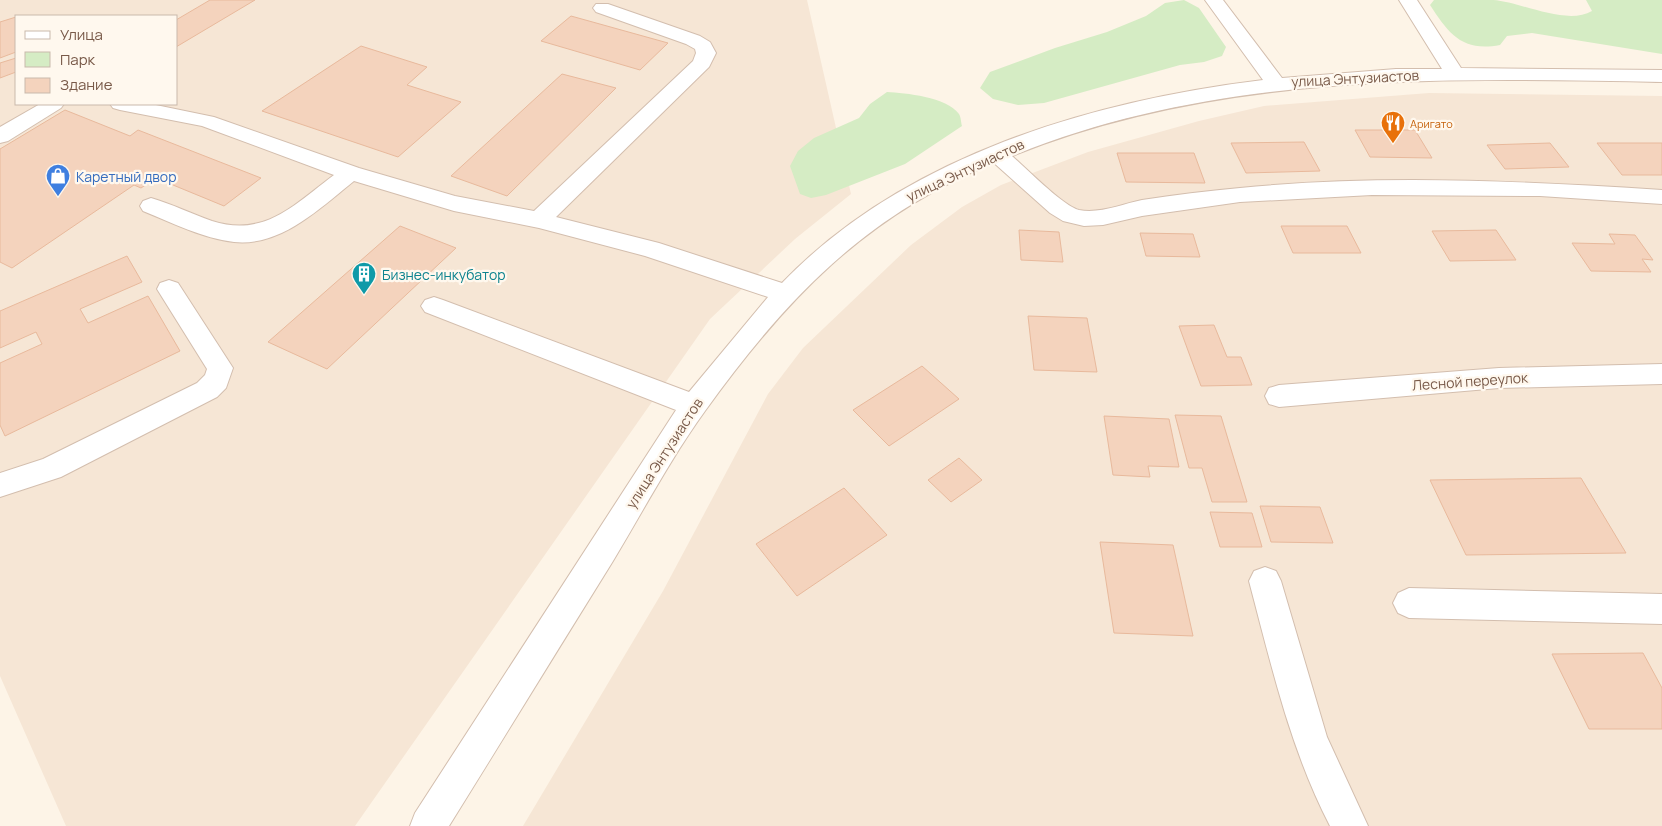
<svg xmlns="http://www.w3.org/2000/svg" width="1662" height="826" viewBox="0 0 1662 826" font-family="Manrope,sans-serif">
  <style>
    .residential { fill: #f6e6d5; fill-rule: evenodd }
    .green { fill: #d5ecc4 }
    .building { fill: #f4d3bd; stroke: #e8b99c }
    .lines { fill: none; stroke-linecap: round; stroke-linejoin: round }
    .minor-casing { stroke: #d3beae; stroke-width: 2 }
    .minor { fill: #fff; fill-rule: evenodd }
    .labels { text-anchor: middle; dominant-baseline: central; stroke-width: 4.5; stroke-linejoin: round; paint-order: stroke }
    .far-food-label { font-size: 11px; fill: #c56008; stroke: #fff8ee; text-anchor: start }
    .street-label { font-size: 14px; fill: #795a49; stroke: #fff8ee }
    .shop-label { font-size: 14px; fill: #366cbe; stroke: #fff8ee; text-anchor: start }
    .culture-label { font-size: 14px; fill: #0d838f; stroke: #fff8ee; text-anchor: start }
  </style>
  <rect width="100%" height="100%" fill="#fdf4e7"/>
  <!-- residential -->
  <g class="residential">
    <path d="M0,0h807l44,194 -56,45 -85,80 -355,507h-289l-66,-150zM16,16h160v88h-160z"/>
    <polygon points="1429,93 1662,96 1662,826 523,826 663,591 768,394 803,348 911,245 962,207 1001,185 1088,152 1199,121 1264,106"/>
  </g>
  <!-- green -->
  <g class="green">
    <polygon points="1184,0 1199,8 1226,47 1222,56 1204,62 1180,65 1044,103 1018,105 993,99 980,88 990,72 1055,48 1107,32 1146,16 1165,3"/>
    <path d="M1434,0c20,0 40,0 59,0 29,2 73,26 99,11l-6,-11h76v54l-130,-21 -25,3 -7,9c-38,7 -51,-11 -70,-40z"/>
    <path d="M887,92c18,1 60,5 72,22 2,3 2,9 3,12l-57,38 -79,31 -15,3 -11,-4 -10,-28 8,-15 16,-13 45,-20 11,-14z"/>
  </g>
  <!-- building -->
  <g class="building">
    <polygon points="210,0 255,0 176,47 176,20"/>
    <polygon points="571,16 668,43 640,70 541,41"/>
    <polygon points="16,17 16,52 0,58 0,22"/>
    <polygon points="361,46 427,67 407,85 461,102 398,157 262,111"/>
    <polygon points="16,58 16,72 0,78 0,63"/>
    <polygon points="562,74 616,88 507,196 451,176"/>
    <polygon points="65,110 130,136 138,130 261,178 224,206 156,178 141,188 134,185 12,268 0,262 0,149"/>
    <polygon points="1355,130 1415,130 1432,158 1370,157"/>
    <polygon points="1304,142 1320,171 1246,173 1231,143"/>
    <polygon points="1550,143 1569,167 1505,169 1487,145"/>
    <polygon points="1597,143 1662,143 1662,175 1622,175"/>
    <polygon points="1117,153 1194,153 1205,183 1126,182"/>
    <polygon points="400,226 456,248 327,369 268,342"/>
    <polygon points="1281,226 1347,226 1361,253 1293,253"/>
    <polygon points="1019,230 1059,232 1063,262 1021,260"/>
    <polygon points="1496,230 1516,260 1450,261 1432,231"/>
    <polygon points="1140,233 1193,234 1200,257 1146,256"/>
    <polygon points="1609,234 1635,235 1653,260 1642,259 1651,272 1591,271 1572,243 1615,244"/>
    <polygon points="127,256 142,282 80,309 88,323 148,296 180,351 5,436 0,425 0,363 42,344 36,332 0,348 0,311"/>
    <polygon points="1028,316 1087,318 1097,372 1034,370"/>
    <polygon points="1214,325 1227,357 1241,357 1252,385 1201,386 1179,326"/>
    <polygon points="922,366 959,399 889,446 853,410"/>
    <polygon points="1175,415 1221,416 1247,502 1212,502 1202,468 1189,468"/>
    <polygon points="1104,416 1169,419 1179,467 1148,466 1150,477 1113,475"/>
    <polygon points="959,458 982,480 951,502 928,480"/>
    <polygon points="1581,478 1626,553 1466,555 1430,480"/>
    <polygon points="844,488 887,535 797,596 756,544"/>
    <polygon points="1260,506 1320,507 1333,543 1271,542"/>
    <polygon points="1210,512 1252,513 1262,547 1220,547"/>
    <polygon points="1100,542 1173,545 1193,636 1114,633"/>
    <polygon points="1643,653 1662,688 1662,729 1589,729 1552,654"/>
  </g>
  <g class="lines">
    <defs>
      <g id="minor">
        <path d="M1205,0h18l59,78 114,-9h46l-43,-69h18l44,68 201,2v12c-219,-4 -444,-10 -650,74 14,12 51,50 67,54 21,4 43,-6 63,-10 32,-5 65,-9 98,-12 140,-14 282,-7 422,2v14l-122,-8 -168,-1 -132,7 -98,14 -39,9 -19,1 -21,-5 -13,-8 -56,-50c-129,52 -210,138 -289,248 -34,47 -62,100 -92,150 -55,88 -109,177 -164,265h-39l5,-13 261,-403 -251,-98 -4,-6 4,-6 9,-3 9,3 246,92 79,-95 -123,-41 -106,-28 -85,-17 -100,-30c-34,27 -73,66 -120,61 -32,-4 -62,-19 -91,-31l-3,-5 3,-5 8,-3c21,6 41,16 61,23 53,17 83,-17 122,-46l-132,-49 -82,-16 -7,-2 -3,-4h41l63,13 145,51 96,28 79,15 159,-150 3,-8 -1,-4 -9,-5 -90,-32 -3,-4 3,-4h12l92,32 10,6 6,11 -7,14 -153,150 103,26 123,40c122,-127 309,-182 481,-203z"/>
        <polygon points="40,104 64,104 61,108 8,141 0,143 0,127"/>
        <polygon points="169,280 178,283 233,368 226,388 217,397 61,477 0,497 0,473 43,459 197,383 205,375 207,369 157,289 160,283"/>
        <polygon points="1662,364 1662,384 1499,388 1279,407 1269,404 1265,396 1269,388 1279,385 1499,368"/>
        <path d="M1265,567l11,4 5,10 46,156 41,89h-38c-40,-77 -59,-162 -81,-245l5,-10z"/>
        <polygon points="1409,588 1662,594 1662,624 1409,618 1398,613 1393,603 1398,593"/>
      </g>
    </defs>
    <!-- minor casing -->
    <use href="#minor" class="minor-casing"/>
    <!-- minor -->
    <use href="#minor" class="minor"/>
  </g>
  <!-- icons -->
  <defs>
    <symbol id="restaurant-pin" viewBox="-11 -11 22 30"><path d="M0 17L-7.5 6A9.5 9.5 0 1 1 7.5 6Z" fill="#e8710a" stroke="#fff8ee"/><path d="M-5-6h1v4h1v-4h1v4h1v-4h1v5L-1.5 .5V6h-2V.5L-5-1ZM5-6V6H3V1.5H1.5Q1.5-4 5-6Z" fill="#fff"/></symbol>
    <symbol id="shop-pin" viewBox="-11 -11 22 30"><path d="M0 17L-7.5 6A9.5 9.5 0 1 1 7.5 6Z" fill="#3f7fe0" stroke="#fff8ee"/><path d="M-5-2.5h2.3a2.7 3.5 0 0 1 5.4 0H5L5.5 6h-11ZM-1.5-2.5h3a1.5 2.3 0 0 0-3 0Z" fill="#fff"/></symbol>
    <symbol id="building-pin" viewBox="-11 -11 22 30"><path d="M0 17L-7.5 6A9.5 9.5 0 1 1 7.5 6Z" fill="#0f9aa8" stroke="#fff8ee"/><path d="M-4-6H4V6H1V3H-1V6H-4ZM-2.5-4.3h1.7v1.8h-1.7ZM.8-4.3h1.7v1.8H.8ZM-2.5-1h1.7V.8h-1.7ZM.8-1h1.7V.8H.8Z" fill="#fff"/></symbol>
  </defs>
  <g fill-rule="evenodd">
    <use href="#restaurant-pin" x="1379" y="109" width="28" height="38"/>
    <use href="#shop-pin" x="44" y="162" width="28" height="38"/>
    <use href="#building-pin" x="350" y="260" width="28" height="38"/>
  </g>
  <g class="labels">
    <!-- far-food labels -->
    <g class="far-food-label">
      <text x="1410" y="123">Аригато</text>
    </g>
    <!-- street labels -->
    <g class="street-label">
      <text transform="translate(1355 78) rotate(-3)">улица Энтузиастов</text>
      <text transform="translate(965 170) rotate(-25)">улица Энтузиастов</text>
      <text transform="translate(1470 381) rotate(-4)">Лесной переулок</text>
      <text transform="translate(664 453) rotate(-57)">улица Энтузиастов</text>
    </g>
    <!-- shop labels -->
    <g class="shop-label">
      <text x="76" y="176">Каретный двор</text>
    </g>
    <!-- culture labels -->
    <g class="culture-label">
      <text x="382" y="274">Бизнес-инкубатор</text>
    </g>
  </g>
  <!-- legend -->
  <rect x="15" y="15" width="162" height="90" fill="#fff8ee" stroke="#c9b9ac"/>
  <rect x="25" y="31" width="25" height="8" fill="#ffffff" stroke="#c9b9ac"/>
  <text x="60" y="40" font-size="15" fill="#795a49">Улица</text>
  <rect x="25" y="52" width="25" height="15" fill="#d5ecc4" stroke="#c9b9ac"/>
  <text x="60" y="65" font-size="15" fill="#795a49">Парк</text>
  <rect x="25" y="78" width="25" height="15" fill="#f4d3bd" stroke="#c9b9ac"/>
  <text x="60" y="90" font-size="15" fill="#795a49">Здание</text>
</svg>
